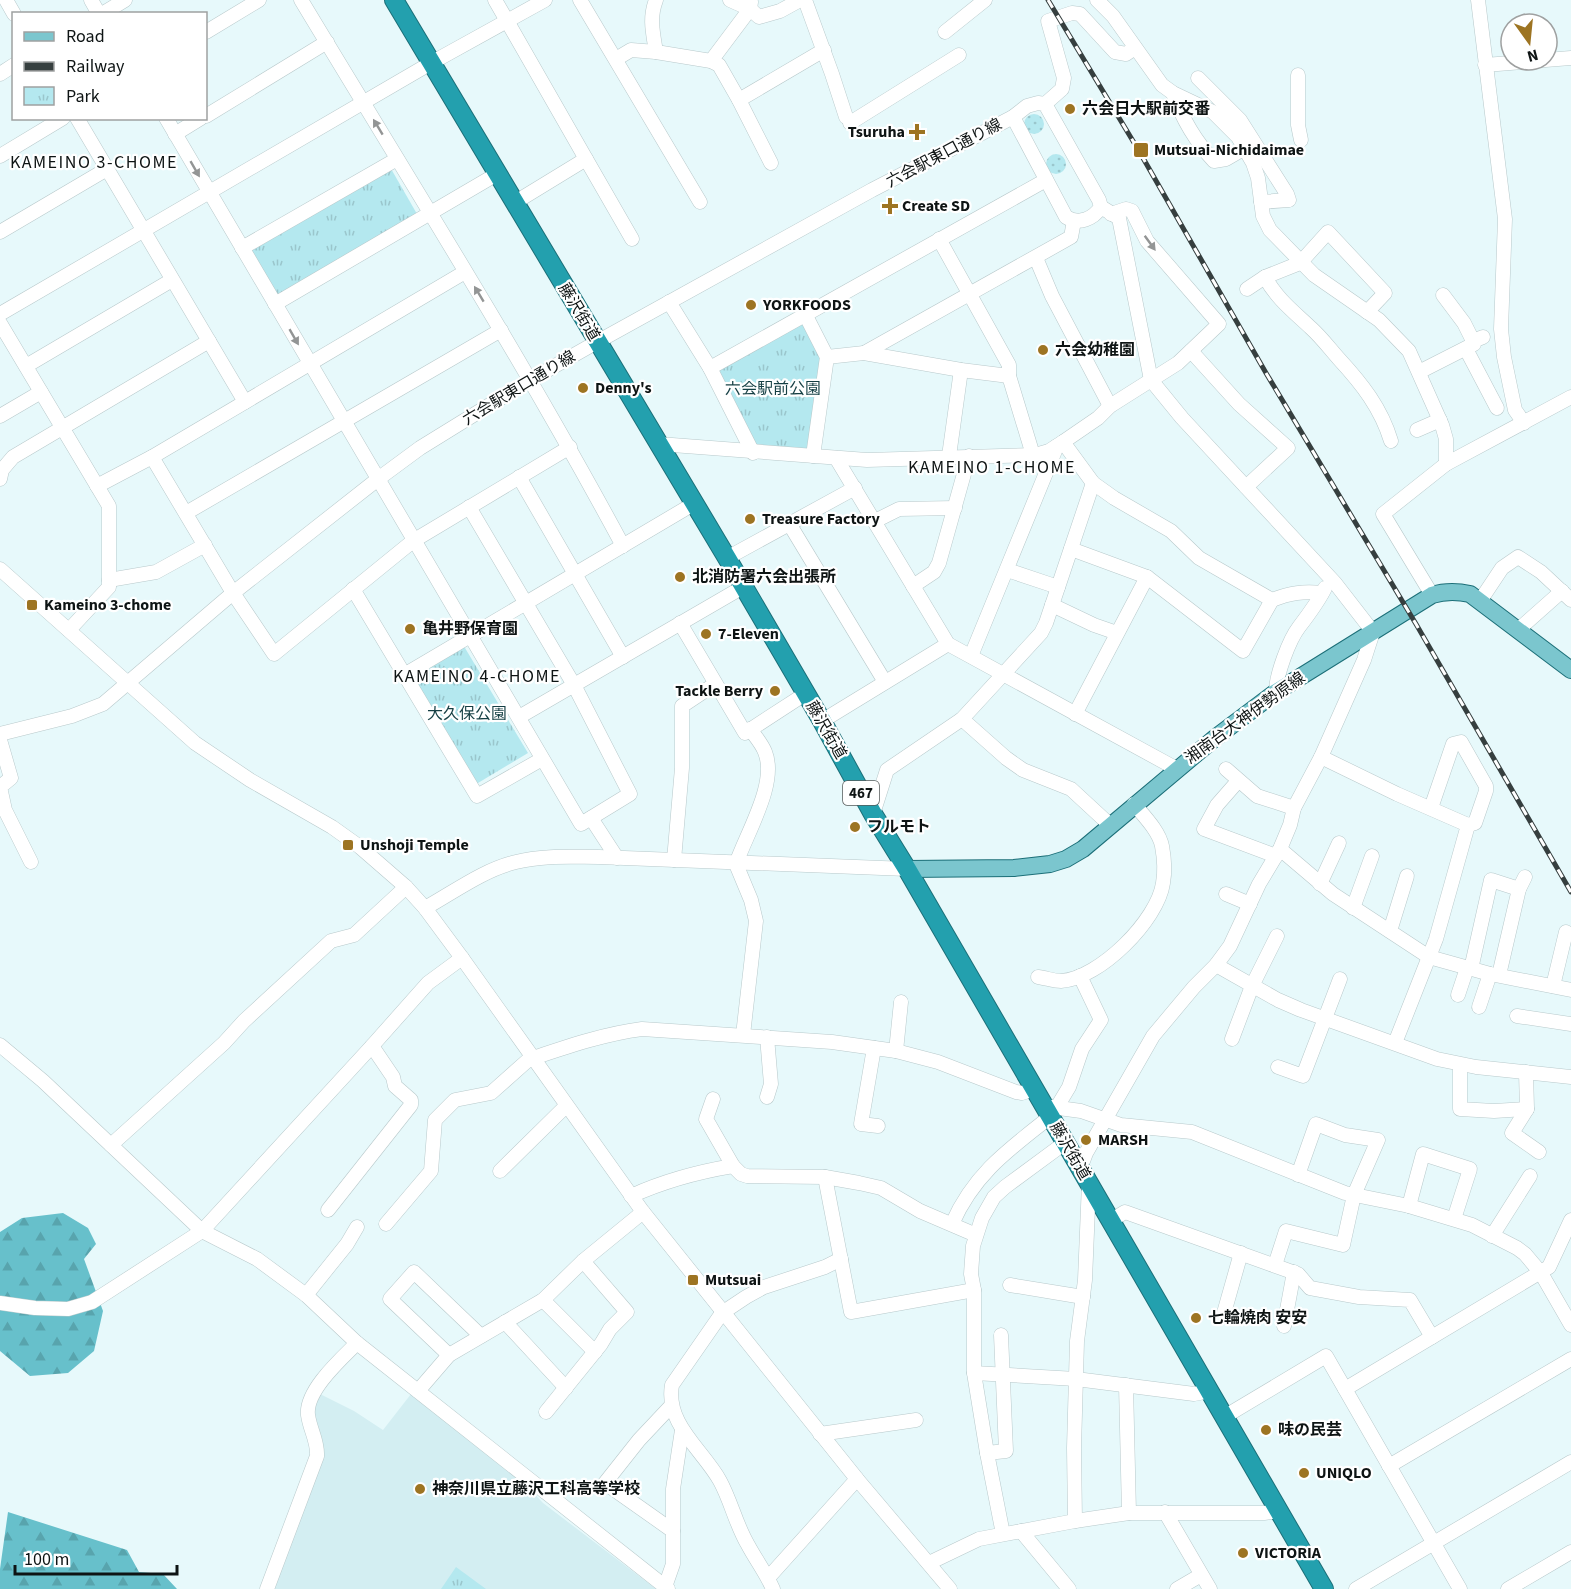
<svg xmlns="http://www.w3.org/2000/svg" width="1571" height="1589" viewBox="0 0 1571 1589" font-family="'Source Sans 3','Noto Sans JP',sans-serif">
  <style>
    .built { fill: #d3eef2 }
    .grass { fill: url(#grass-dots) }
    .forest { fill: url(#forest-firs) }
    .park { fill: url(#park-tufts) }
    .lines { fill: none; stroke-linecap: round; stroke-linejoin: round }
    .minor-casing { stroke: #b8c9cb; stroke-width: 15 }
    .major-casing { stroke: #1c6f78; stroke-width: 18 }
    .highway-casing { stroke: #1c6f78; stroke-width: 20 }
    .minor { stroke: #fff; stroke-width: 14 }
    .major { stroke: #7bc6ce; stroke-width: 16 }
    .highway { stroke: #23a0ae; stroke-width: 18 }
    .rail-casing { stroke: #363f3f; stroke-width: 5 }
    .rail { stroke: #fff; stroke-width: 3; stroke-dasharray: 9; stroke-linecap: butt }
    .oneway { fill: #939595 }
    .poi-dot { fill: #9d7422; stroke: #fff; stroke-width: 2 }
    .labels { text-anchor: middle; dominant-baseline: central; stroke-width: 4.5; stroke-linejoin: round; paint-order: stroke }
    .shield { fill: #fff; stroke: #565a5a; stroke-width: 1.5 }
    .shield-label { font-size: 15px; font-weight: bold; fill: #0e1414 }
    .poi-label { font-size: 16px; font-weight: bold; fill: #0e1414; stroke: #fff; text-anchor: start }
    .street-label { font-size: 16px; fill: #0e1414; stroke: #fff }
    .park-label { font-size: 16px; fill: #153f44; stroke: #fff }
    .neighbourhood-label { font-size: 18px; letter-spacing: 1.5px; fill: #0e1414; stroke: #fff }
  </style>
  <defs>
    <pattern id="grass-dots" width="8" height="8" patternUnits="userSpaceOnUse" patternTransform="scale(1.5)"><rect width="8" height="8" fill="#b4e8ef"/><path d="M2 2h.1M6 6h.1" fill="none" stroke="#9ac6cc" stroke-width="1.8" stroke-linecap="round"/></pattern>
    <pattern id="forest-firs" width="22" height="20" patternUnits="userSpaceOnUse" patternTransform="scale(1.5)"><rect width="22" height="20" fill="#67c0cb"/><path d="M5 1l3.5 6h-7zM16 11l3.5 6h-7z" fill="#58a4ad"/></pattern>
    <pattern id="park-tufts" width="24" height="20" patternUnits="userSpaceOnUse" patternTransform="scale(1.5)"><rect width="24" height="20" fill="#b4e8ef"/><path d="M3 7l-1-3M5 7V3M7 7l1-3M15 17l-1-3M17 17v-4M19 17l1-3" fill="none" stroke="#9ac6cc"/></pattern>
  </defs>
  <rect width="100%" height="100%" fill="#e7f9fb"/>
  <!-- built -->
  <polygon class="built" points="318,1393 354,1411 383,1430 411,1394 525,1484 543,1503 656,1589 272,1589 315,1473 312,1411"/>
  <!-- grass -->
  <g class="grass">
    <circle cx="1034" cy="124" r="10"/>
    <circle cx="1056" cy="164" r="10"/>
  </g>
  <!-- forest -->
  <g class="forest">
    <polygon points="63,1213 88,1228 96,1244 84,1259 103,1311 94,1351 68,1373 30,1376 0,1351 0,1232 22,1218"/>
    <polygon points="8,1512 127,1550 139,1572 163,1574 177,1589 0,1589 0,1569"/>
  </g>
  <!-- park -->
  <g class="park">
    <polygon points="390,167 417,214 273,299 246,253"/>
    <polygon points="803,323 821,358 808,450 756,447 712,372"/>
    <polygon points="462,643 528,753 473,786 406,675"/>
    <polygon points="456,1567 486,1589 441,1589"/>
  </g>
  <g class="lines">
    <defs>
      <g id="minor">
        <polyline points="6,0 14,14"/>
        <polyline points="91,0 99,14"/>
        <path d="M301,0c109,181 222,360 322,546"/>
        <polyline points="495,0 586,159"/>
        <polyline points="580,0 700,202"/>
        <path d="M656,0c-7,18 -3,33 0,52"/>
        <polyline points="730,0 750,9 759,17 780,11 800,0"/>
        <polyline points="805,0 832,74 846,117"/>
        <polyline points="1097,0 1113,16 1162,85 1173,93 1213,112 1238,137 1253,163 1258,178 1263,216 1270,230 1314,275 1379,320 1409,351 1442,425 1446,439 1446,464"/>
        <polyline points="1478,0 1505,219 1501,329 1504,357 1515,410 1524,423"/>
        <polyline points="102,14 125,0"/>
        <polyline points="206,32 259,0"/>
        <polyline points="945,32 985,0"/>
        <polyline points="616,59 631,50 656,52 711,61 719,65 739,100 771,163"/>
        <polyline points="711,61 750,9 751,2"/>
        <polyline points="1485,65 1571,58"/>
        <polyline points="0,74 14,65"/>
        <polyline points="1298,75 1298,125 1301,140"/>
        <polyline points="1198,78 1240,120 1287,194 1289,200 1261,202"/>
        <path d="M1173,93c9,25 23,49 41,68l12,-2 19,-11"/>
        <polyline points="739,100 824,50"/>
        <path d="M1038,103l7,1 54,96 2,7c-8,12 -22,18 -35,10l-53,-100 14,-11z"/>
        <polyline points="1045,104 1062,89 1064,78 1048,21 1072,13 1080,14 1115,52 1126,54 1135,48"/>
        <polyline points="206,116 327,42"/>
        <polyline points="77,118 245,402"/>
        <polyline points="166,118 581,824 630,794 574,685 469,507"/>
        <polyline points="850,123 959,55"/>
        <polyline points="175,134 201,118"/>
        <polyline points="0,156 63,118"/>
        <polyline points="514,203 586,159 632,239"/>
        <polyline points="0,232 107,169"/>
        <polyline points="939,239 1009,365 1009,376 1033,455"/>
        <polyline points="242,248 397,159"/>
        <polyline points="1036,258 1052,296 1110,406"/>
        <polyline points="1247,289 1265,277"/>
        <polyline points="1443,295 1464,323 1473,341"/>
        <polyline points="669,302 710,368 753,453"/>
        <polyline points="275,304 497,174"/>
        <path d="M1367,312l18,-19 -57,-61 -28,31 -35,14c11,21 29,35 46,51 11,10 19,21 28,31 23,25 42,49 52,82"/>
        <polyline points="0,314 431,63 545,0"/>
        <polyline points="806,316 827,357 813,456"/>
        <polyline points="0,323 109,506 109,587 69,630"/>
        <polyline points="1466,349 1497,408"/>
        <polyline points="1191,351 1239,404 1288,448 1246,487"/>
        <polyline points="864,353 1071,237 1074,221"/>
        <polyline points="827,357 864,353 961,370 1009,376"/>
        <polyline points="26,366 172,280"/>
        <polyline points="710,368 1046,180"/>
        <polyline points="1419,372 1474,344 1473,341 1483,337"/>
        <polyline points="0,416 41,392"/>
        <polyline points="1417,430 1440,420"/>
        <path d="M1063,442l30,41 21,15 57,33 28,27 73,42c18,-7 31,-9 50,-7"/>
        <polyline points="659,444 867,460 1035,455 1049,451 1063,442 1098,418 1110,406 1178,363 1219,324 1147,241 1132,211 1126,209 1111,214"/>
        <polyline points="949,456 961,370"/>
        <polyline points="152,457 233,593 274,654 413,541 570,447"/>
        <polyline points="836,458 948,644 1177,769"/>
        <polyline points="519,477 623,657"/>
        <polyline points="0,479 2,470 13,457 209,341"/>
        <polyline points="97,486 152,457 465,272"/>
        <polyline points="186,513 501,330"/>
        <polyline points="875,521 899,509 955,508"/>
        <polyline points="790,525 885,682"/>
        <polyline points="1071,549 1147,577 1243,651 1272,600"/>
        <polyline points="727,558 855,488"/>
        <polyline points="0,569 195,743 250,780 332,827 360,847 406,887 425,908 462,958 643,1212 857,1479 950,1589"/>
        <polyline points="1007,570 1058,587"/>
        <polyline points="109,580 156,572 205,545"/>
        <polyline points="913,586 934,572 939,563 969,456"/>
        <polyline points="353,589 477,796 542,759"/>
        <polyline points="1432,595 1383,514 1446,464 1571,397"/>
        <polyline points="1480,601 1502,568 1518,557 1541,572 1571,600"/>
        <polyline points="1052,605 1094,625 1117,633"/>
        <polyline points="680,623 745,733 805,694"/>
        <polyline points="1518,630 1562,591"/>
        <polyline points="971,656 1057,446"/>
        <polyline points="404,675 695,503"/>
        <path d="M1276,692c0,-17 13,-52 23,-65 10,-13 19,-25 26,-39"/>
        <polyline points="1075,714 1147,577"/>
        <polyline points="519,717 743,587"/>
        <polyline points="962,719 1006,758 1023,770 1071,789 1110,825"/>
        <polyline points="822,721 948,644"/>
        <polyline points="0,734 72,716 103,704 233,593 378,479 420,448 530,380 597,342 872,190 1013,117"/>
        <polyline points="0,740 11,778 0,787 5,810 31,862"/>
        <polyline points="1321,757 1397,794 1468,825 1436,939 1395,1043"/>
        <polyline points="1226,769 1257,796 1294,808"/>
        <polyline points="1238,781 1217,805 1204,829 1276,856"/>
        <polyline points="1431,808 1453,744 1461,742 1486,786 1486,791 1475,823 1468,825"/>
        <polyline points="873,814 887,770 962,719 1041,633 1046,623 1093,483"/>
        <polyline points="591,818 617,858"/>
        <polyline points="1280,849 1333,894 1429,957 1490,974 1571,990"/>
        <polyline points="674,860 682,768 682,706 715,684"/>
        <polyline points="1320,884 1339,843"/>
        <polyline points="1226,894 1250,904"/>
        <path d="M425,908c29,-16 58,-38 91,-46 27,-7 56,-5 83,-5l308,12"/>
        <polyline points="1353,908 1372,856"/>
        <polyline points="1390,931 1407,876"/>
        <polyline points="1216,965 1278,1000 1301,1010 1437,1059 1476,1067 1571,1077"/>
        <polyline points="1471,969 1491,880 1519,889"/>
        <polyline points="1499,975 1519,889 1525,877"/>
        <path d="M1038,977c8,1 16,4 23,4 38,-2 97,-61 102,-98 2,-11 1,-26 -1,-37 -3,-15 -18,-30 -28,-42"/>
        <polyline points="1553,986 1566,932"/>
        <polyline points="1458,995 1467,968"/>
        <polyline points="1479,1007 1490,974"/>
        <polyline points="1517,1016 1571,1024"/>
        <path d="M743,1035l13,-114 -5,-21 -15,-36c10,-30 42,-81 29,-112 -3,-8 -10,-16 -15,-23"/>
        <polyline points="1232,1039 1252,986 1277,936"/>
        <polyline points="0,1045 43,1081 202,1231 257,1259 306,1295 357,1343 668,1589"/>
        <polyline points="874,1048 861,1124 878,1126"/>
        <polyline points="896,1051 901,1002"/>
        <polyline points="1460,1065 1460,1109 1494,1111 1527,1109"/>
        <polyline points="1278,1067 1303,1076 1340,979"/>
        <polyline points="1526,1072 1527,1109 1512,1133 1539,1152"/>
        <polyline points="767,1097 771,1084 767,1037"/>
        <polyline points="713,1099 706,1119 733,1166"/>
        <polyline points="1044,1106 1081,1111 1121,1125 1192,1132 1345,1193 1409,1206 1472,1225 1517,1248 1525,1254 1541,1273 1571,1325"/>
        <polyline points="1057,1107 1069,1087 1082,1049 1101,1020 1080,976"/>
        <polyline points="111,1145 224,1043 244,1021 331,941 354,935 406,887"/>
        <polyline points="1080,1169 1086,1153 1153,1036 1194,987 1216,965 1230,946 1259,884 1280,849 1290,825 1294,808 1321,757 1364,660 1373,632 1335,583 1182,418 1151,380 1119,218 1101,207"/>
        <polyline points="500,1171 566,1106"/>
        <polyline points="825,1177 851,1312 974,1290"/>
        <path d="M631,1196c33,-15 66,-24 102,-30l8,8 6,2 78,1 34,6 22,5 39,23 56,24"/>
        <polyline points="1409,1206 1423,1154 1470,1169 1454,1219"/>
        <polyline points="328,1210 411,1105 411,1100 395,1086 393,1077 372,1046"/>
        <polyline points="1110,1221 1125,1212 1298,1274 1310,1288 1359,1297 1410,1300 1432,1337"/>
        <path d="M386,1224l45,-53 4,-51 20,-20 36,-7 36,-32 6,-3c36,-12 71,-24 109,-29l190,13 64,9 42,11 78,30 6,1 12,-4"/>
        <path d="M952,1224c22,-50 56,-74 98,-107"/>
        <polyline points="1492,1236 1530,1176"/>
        <polyline points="1275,1265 1286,1231 1343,1245 1354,1195 1378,1140 1345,1135 1316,1124 1298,1175"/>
        <polyline points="1010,1285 1083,1297"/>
        <polyline points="306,1295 347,1244 357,1227"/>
        <polyline points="543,1300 595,1352"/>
        <polyline points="0,1303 35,1308 68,1309 92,1302 202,1231 372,1046 428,983 462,958"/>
        <polyline points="1224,1313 1241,1253"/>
        <polyline points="505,1322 566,1388"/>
        <polyline points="1284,1326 1294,1272"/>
        <polyline points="449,1355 390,1299 414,1272 481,1336"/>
        <polyline points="974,1373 1076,1379 1194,1394 1210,1391"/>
        <polyline points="1126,1385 1129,1513"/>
        <polyline points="1345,1389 1549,1267 1571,1220"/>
        <polyline points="418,1391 449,1355 543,1300 583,1261 643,1212"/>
        <polyline points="671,1406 639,1440 605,1483 673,1531"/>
        <polyline points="546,1412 601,1344 610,1329 627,1312 583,1261"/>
        <polyline points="1224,1417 1326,1356 1460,1589"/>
        <polyline points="820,1434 916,1420"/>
        <polyline points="987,1453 1006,1451 1001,1335"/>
        <polyline points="1389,1466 1571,1359"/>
        <polyline points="1165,1512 1210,1589"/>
        <polyline points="1075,1521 1074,1448 1077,1341 1085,1280 1089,1183"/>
        <polyline points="1021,1531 1069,1589"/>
        <polyline points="1003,1534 987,1453 974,1373 974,1290 971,1274 973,1246 982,1218 994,1197 1005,1187 1066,1142"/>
        <polyline points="929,1563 979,1539 1075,1521 1129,1513 1264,1513 1279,1511"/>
        <polyline points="768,1578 857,1479"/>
        <polyline points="667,1588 666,1584 673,1564 673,1489 682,1430"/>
        <path d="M267,1589l50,-133c1,-15 -7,-26 -9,-41 -3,-24 33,-56 49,-72"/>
        <path d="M773,1589c-7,-16 -17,-29 -25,-44 -12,-20 -17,-44 -28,-64 -17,-31 -55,-57 -48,-96l50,-72 24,-16 18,-10 61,-20 16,-8"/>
        <polyline points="1177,1589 1201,1575"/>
        <polyline points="1356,1589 1571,1462"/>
        <polyline points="1508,1589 1571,1552"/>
      </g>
      <path id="major" d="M907,869l107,-1 36,-4 16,-5 17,-10 132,-111 61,-46 156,-97c13,-4 24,-4 38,-1l101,76"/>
      <polyline id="highway" points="394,0 727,558 822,721 873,814 907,869 1324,1589"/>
    </defs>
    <!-- minor casing -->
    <use href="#minor" class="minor-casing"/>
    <!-- major casing -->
    <use href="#major" class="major-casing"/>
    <!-- highway casing -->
    <use href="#highway" class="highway-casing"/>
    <!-- minor -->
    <use href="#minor" class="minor"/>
    <!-- major -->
    <use href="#major" class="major"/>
    <!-- highway -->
    <use href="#highway" class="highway"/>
    <defs>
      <polyline id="rail" points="1048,0 1139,151 1266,373 1416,624 1571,892"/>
    </defs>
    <!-- rail casing -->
    <use href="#rail" class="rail-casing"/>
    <!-- rail -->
    <use href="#rail" class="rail"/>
  </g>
  <!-- one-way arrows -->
  <defs><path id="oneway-solid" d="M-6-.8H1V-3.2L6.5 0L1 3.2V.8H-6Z" transform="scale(1.5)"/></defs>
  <g class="oneway">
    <use href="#oneway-solid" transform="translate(378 127) rotate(-121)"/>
    <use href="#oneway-solid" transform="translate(195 169) rotate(60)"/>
    <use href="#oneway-solid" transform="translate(1150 243) rotate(54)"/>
    <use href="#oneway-solid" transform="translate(479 294) rotate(-121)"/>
    <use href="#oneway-solid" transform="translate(294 337) rotate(60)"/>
  </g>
  <!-- markers -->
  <g class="poi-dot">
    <circle cx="1070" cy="109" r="6"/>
    <path d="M914 123h6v6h6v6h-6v6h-6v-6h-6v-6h6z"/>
    <rect x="1133" y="142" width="16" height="16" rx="3"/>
    <path d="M887 197h6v6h6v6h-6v6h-6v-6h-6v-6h6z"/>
    <circle cx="751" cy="305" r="6"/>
    <circle cx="1043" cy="350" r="6"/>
    <circle cx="583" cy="388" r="6"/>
    <circle cx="750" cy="519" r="6"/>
    <circle cx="680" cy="577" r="6"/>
    <rect x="26" y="599" width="12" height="12" rx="3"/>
    <circle cx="410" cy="629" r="6"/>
    <circle cx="706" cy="634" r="6"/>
    <circle cx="775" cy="691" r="6"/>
    <circle cx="855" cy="827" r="6"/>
    <rect x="342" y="839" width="12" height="12" rx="3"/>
    <circle cx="1086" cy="1140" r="6"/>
    <rect x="687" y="1274" width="12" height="12" rx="3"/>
    <circle cx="1196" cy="1318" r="6"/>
    <circle cx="1266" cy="1430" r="6"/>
    <circle cx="1304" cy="1473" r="6"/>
    <circle cx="420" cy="1489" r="6"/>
    <circle cx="1243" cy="1553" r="6"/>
  </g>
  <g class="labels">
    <!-- shield labels -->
    <rect class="shield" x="843" y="781" width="36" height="24" rx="4.5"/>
    <g class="shield-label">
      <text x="861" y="793">467</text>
    </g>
    <!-- poi labels -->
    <g class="poi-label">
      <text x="1082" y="109">六会日大駅前交番</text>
      <text x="905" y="132" text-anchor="end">Tsuruha</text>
      <text x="1154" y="150">Mutsuai-Nichidaimae</text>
      <text x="902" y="206">Create SD</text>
      <text x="763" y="305">YORKFOODS</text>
      <text x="1055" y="350">六会幼稚園</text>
      <text x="595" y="388">Denny's</text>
      <text x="762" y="519">Treasure Factory</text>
      <text x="692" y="577">北消防署六会出張所</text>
      <text x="44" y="605">Kameino 3-chome</text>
      <text x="422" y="629">亀井野保育園</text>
      <text x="718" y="634">7-Eleven</text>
      <text x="763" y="691" text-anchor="end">Tackle Berry</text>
      <text x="867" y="827">フルモト</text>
      <text x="360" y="845">Unshoji Temple</text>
      <text x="1098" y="1140">MARSH</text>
      <text x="705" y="1280">Mutsuai</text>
      <text x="1208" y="1318">七輪焼肉 安安</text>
      <text x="1278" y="1430">味の民芸</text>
      <text x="1316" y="1473">UNIQLO</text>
      <text x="432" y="1489">神奈川県立藤沢工科高等学校</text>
      <text x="1255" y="1553">VICTORIA</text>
    </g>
    <!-- street labels -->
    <g class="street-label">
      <text transform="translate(944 153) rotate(-28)">六会駅東口通り線</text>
      <text transform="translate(579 312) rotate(59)">藤沢街道</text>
      <text transform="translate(519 388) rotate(-31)">六会駅東口通り線</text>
      <text transform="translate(1245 718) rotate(-36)">湘南台大神伊勢原線</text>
      <text transform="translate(826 730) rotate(60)">藤沢街道</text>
      <text transform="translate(1070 1151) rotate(60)">藤沢街道</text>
    </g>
    <!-- park labels -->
    <g class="park-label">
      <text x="773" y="389">六会駅前公園</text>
      <text x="467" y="714">大久保公園</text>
    </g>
    <!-- neighbourhood labels -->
    <g class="neighbourhood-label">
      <text x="94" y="162">KAMEINO 3-CHOME</text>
      <text x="992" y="467">KAMEINO 1-CHOME</text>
      <text x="477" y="676">KAMEINO 4-CHOME</text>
    </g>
  </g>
  <!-- legend -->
  <rect x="12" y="12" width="195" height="108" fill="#ffffff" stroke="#9fa1a1" stroke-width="1.5"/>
  <rect x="24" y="32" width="30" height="9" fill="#7bc6ce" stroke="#9fa1a1" stroke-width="1.5"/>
  <text x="66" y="42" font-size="18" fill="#0e1414">Road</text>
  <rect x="24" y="62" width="30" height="9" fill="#363f3f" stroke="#9fa1a1" stroke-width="1.5"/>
  <text x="66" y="72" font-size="18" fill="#0e1414">Railway</text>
  <rect x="24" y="87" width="30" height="18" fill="url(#park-tufts)" stroke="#9fa1a1" stroke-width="1.5"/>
  <text x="66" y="102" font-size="18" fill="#0e1414">Park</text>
  <!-- north arrow -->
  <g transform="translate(1529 42) rotate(165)"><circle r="28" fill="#ffffff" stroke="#9fa1a1" stroke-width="1.5"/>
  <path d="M0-4.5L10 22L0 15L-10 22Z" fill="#9d7422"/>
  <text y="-9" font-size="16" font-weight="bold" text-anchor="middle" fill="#0e1414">N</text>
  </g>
  <!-- scale -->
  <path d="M15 1565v9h162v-9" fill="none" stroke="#0e1414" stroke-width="3"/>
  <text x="24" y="1565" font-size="18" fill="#0e1414" stroke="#ffffff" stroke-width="4.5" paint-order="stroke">100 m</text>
</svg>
